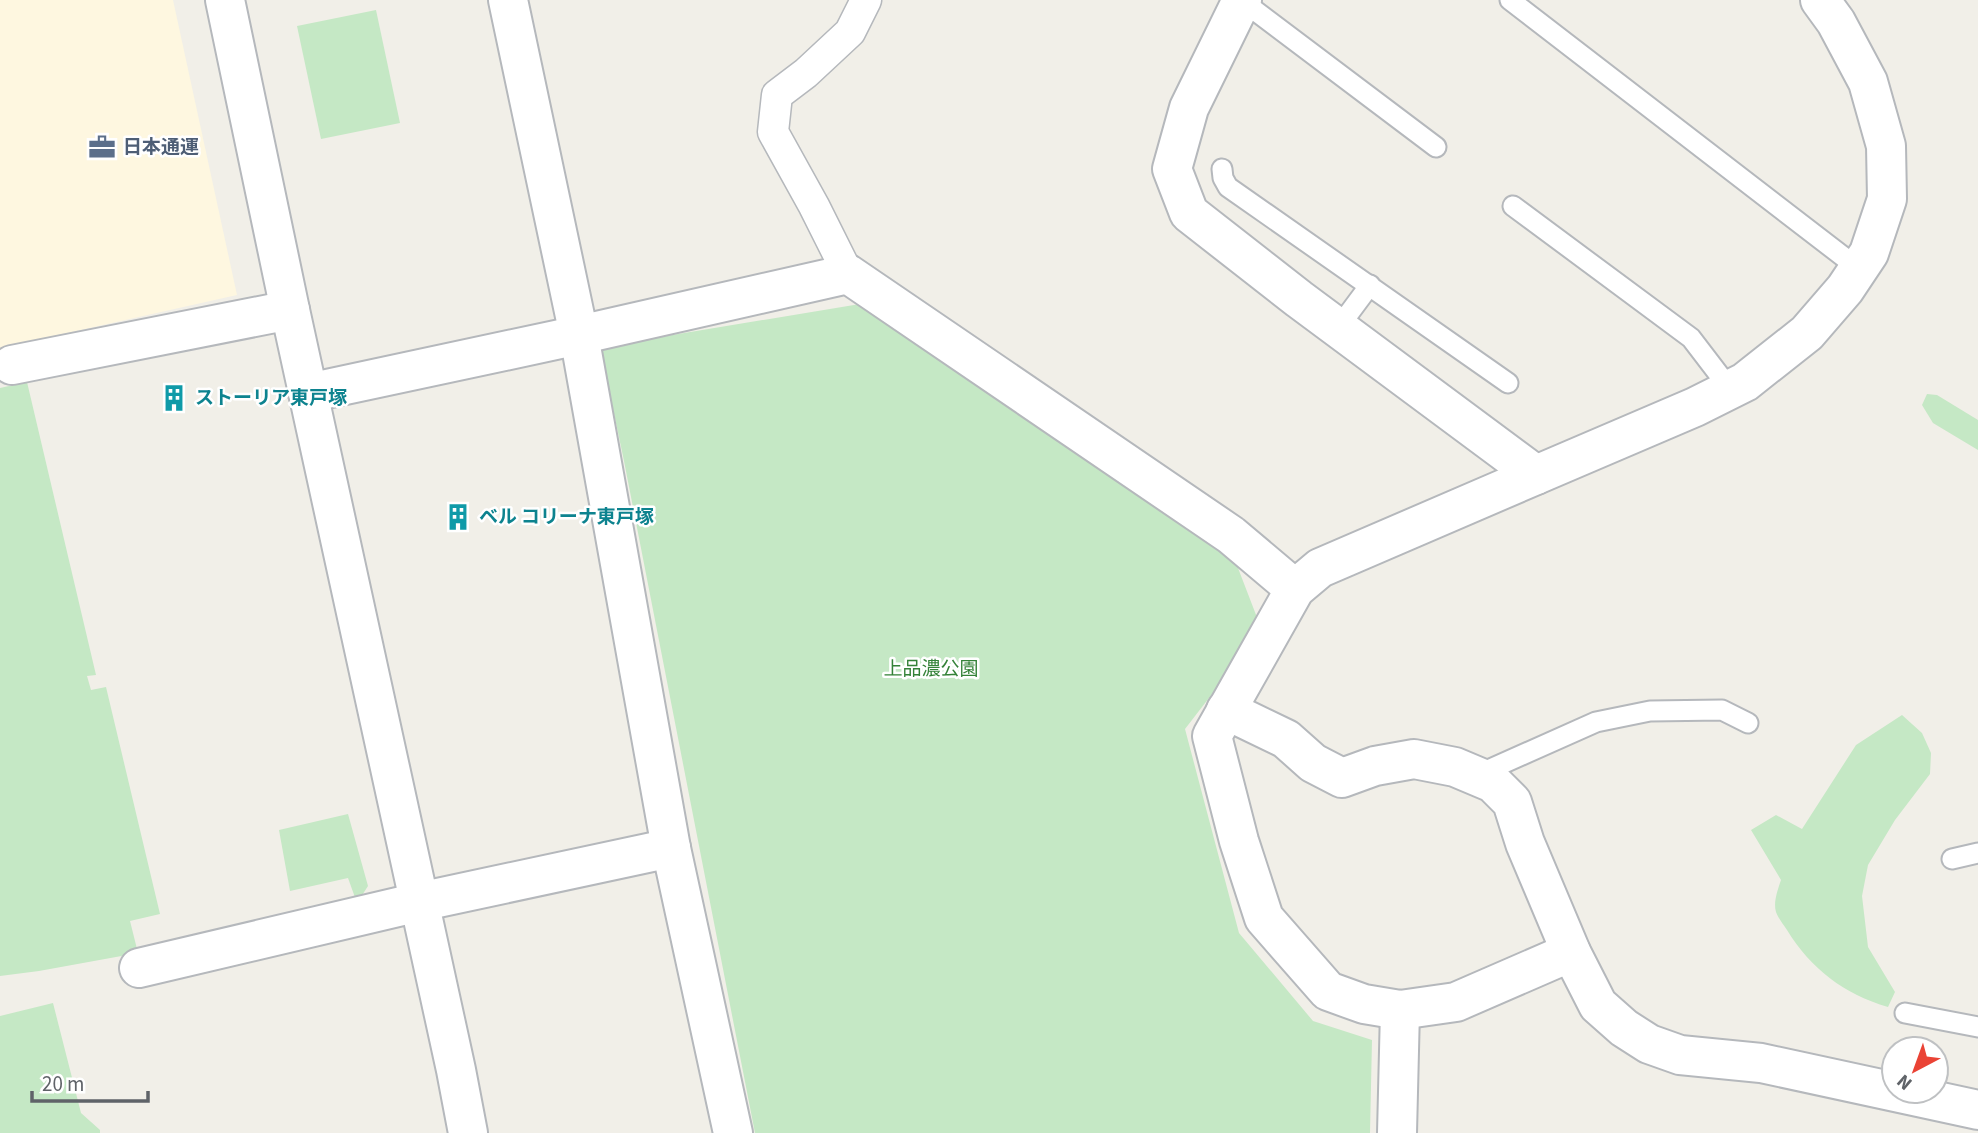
<svg xmlns="http://www.w3.org/2000/svg" width="1978" height="1133" viewBox="0 0 1978 1133" font-family="'Source Sans 3','Noto Sans JP',sans-serif">
  <style>
    .commercial { fill: #fef7e0 }
    .green { fill: #c5e8c5 }
    .lines { fill: none; stroke-linecap: round; stroke-linejoin: round }
    .service-casing { stroke: #b5b8bc; stroke-width: 23 }
    .pedestrian-casing { stroke: #b5b8bc; stroke-width: 33 }
    .minor-casing { stroke: #b5b8bc; stroke-width: 42 }
    .tertiary-casing { stroke: #b5b8bc; stroke-width: 42 }
    .service { stroke: #fff; stroke-width: 19 }
    .pedestrian { stroke: #fff; stroke-width: 30 }
    .minor { stroke: #fff; stroke-width: 38 }
    .tertiary { stroke: #fff; stroke-width: 38 }
    .labels { text-anchor: middle; dominant-baseline: central; stroke-width: 5; stroke-linejoin: round; paint-order: stroke }
    .service-label { font-size: 19px; font-weight: bold; fill: #4e5e75; stroke: #fff; text-anchor: start }
    .culture-label { font-size: 19px; font-weight: bold; fill: #0d838f; stroke: #fff; text-anchor: start }
    .park-label { font-size: 19px; fill: #348238; stroke: #fff }
  </style>
  <rect width="100%" height="100%" fill="#f1efe8"/>
  <!-- commercial -->
  <polygon class="commercial" points="0,0 173,0 237,295 0,348"/>
  <!-- green -->
  <g class="green">
    <polygon points="376,10 400,123 321,139 297,26"/>
    <polygon points="866,303 1233,555 1258,620 1219,685 1185,729 1239,933 1313,1021 1372,1040 1370,1133 755,1133 624,461 600,347"/>
    <polygon points="27,382 96,675 87,676 91,690 106,687 160,914 130,921 138,953 39,971 0,976 0,388"/>
    <polygon points="1927,394 1937,395 1978,420 1978,450 1933,423 1922,405"/>
    <path d="M1902,715l20,18 9,20 -1,21 -35,46 -27,45 -6,31 6,51 27,45 -7,15c-44,-13 -77,-38 -101,-77 -3,-5 -9,-12 -11,-18 -3,-10 2,-23 5,-32l-30,-50 25,-15 26,14 54,-84z"/>
    <polygon points="348,814 368,886 357,903 348,878 290,891 279,830"/>
    <polygon points="53,1003 81,1113 100,1130 100,1133 0,1133 0,1016"/>
  </g>
  <g class="lines">
    <defs>
      <g id="service">
        <polyline points="1241,0 1436,147"/>
        <polyline points="1510,0 1858,268"/>
        <polyline points="1222,169 1223,178 1228,187 1508,383"/>
        <polyline points="1513,206 1691,338 1730,389"/>
        <polyline points="1338,328 1370,285"/>
        <polyline points="1477,775 1596,722 1650,711 1722,710 1748,723"/>
        <polyline points="1952,859 1978,853"/>
        <polyline points="1905,1013 1978,1027"/>
      </g>
      <polyline id="pedestrian" points="848,274 814,206 773,132 777,95 806,73 850,32 866,0"/>
      <g id="minor">
        <polyline points="508,0 579,335 671,848 733,1133"/>
        <polyline points="1242,0 1189,108 1172,169 1189,213 1299,299 1536,475 1320,568 1295,589 1212,736 1239,841 1264,918 1328,991 1364,1004 1400,1010 1456,1002 1571,952"/>
        <polyline points="12,365 290,310"/>
        <polyline points="308,393 579,335 848,274 1231,535 1295,589"/>
        <polyline points="1226,710 1286,739 1313,763 1342,778 1375,766 1414,759 1455,767 1493,783 1512,802 1525,843 1571,952 1598,1005 1624,1028 1649,1044 1680,1055 1761,1063 1978,1110"/>
        <polyline points="139,968 419,902 671,848"/>
        <polyline points="1397,1133 1400,1010"/>
      </g>
      <g id="tertiary">
        <polyline points="225,0 290,310 456,1070 468,1133"/>
        <polyline points="1536,475 1695,407 1745,382 1807,333 1845,289 1869,253 1887,199 1886,146 1868,82 1836,22 1820,0"/>
      </g>
    </defs>
    <!-- service casing -->
    <use href="#service" class="service-casing"/>
    <!-- pedestrian casing -->
    <use href="#pedestrian" class="pedestrian-casing"/>
    <!-- minor casing -->
    <use href="#minor" class="minor-casing"/>
    <!-- tertiary casing -->
    <use href="#tertiary" class="tertiary-casing"/>
    <!-- service -->
    <use href="#service" class="service"/>
    <!-- pedestrian -->
    <use href="#pedestrian" class="pedestrian"/>
    <!-- minor -->
    <use href="#minor" class="minor"/>
    <!-- tertiary -->
    <use href="#tertiary" class="tertiary"/>
  </g>
  <!-- icons -->
  <defs>
    <symbol id="office-bare" viewBox="-9 -9 18 18"><path d="M-6-3h4V-5.5h4V-3h4V5H-6ZM-1-4.5V-3h2v-1.5ZM-6 0V1H6V0Z" fill="#5c6f8a" stroke="#fff" stroke-width="2.5" paint-order="stroke"/></symbol>
    <symbol id="building-bare" viewBox="-9 -9 18 18"><path d="M-4-6H4V6H1V3H-1V6H-4ZM-2.5-4.3h1.7v1.8h-1.7ZM.8-4.3h1.7v1.8H.8ZM-2.5-1h1.7V.8h-1.7ZM.8-1h1.7V.8H.8Z" fill="#0f9aa8" stroke="#fff" stroke-width="2.5" paint-order="stroke"/></symbol>
  </defs>
  <g fill-rule="evenodd">
    <use href="#office-bare" x="83" y="128" width="38" height="38"/>
    <use href="#building-bare" x="155" y="379" width="38" height="38"/>
    <use href="#building-bare" x="439" y="498" width="38" height="38"/>
  </g>
  <g class="labels">
    <!-- service labels -->
    <g class="service-label">
      <text x="123" y="147">日本通運</text>
    </g>
    <!-- culture labels -->
    <g class="culture-label">
      <text x="195" y="398">ストーリア東戸塚</text>
      <text x="479" y="517">ベル コリーナ東戸塚</text>
    </g>
    <!-- park labels -->
    <g class="park-label">
      <text x="931" y="669">上品濃公園</text>
    </g>
  </g>
  <!-- north arrow -->
  <g transform="translate(1915 1070) rotate(221)"><circle r="33" fill="#ffffff" stroke="#bfc1c3" stroke-width="2"/>
  <path d="M0-5L12 26L0 18L-12 26Z" fill="#ea4335"/>
  <text y="-10" font-size="19" font-weight="bold" text-anchor="middle" fill="#5f6368">N</text>
  </g>
  <!-- scale -->
  <path d="M32 1091v10h116v-10" fill="none" stroke="#5f6368" stroke-width="3.5"/>
  <text x="42" y="1091" font-size="21" fill="#5f6368" stroke="#ffffff" stroke-width="5" paint-order="stroke">20 m</text>
</svg>
